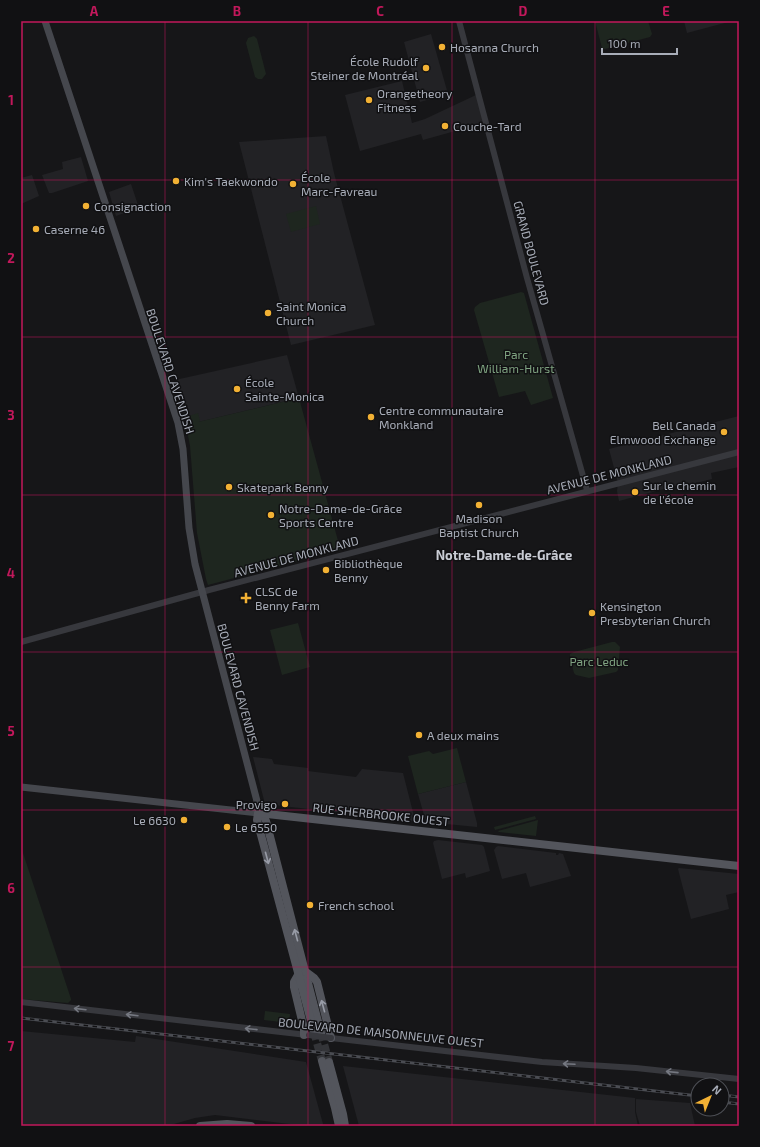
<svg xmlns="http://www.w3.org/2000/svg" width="760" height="1147" viewBox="0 0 760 1147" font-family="'Exo 2',sans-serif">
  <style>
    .built { fill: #222225 }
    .green { fill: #1e261f }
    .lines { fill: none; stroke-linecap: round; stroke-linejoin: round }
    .primary-tunnel { stroke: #333438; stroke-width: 8; stroke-dasharray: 8 4; stroke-linecap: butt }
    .tertiary { stroke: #37383d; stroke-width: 6 }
    .secondary { stroke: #45474d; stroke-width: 7 }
    .primary { stroke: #53555c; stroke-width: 8 }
    .rail-casing { stroke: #4a4c52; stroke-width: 3 }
    .rail { stroke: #111113; stroke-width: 1.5; stroke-dasharray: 4.5; stroke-linecap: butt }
    .tertiary-bridge { stroke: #37383d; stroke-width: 6 }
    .oneway { stroke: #979ba6 }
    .oneway2 { stroke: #757881 }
    .grid { fill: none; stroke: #c2185b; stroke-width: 1; stroke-opacity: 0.55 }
    .poi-dot { fill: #f2b134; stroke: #111113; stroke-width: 1.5 }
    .labels { text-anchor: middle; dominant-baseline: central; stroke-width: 3; stroke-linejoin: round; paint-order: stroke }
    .poi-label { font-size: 12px; fill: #a8adb8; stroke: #111113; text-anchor: start }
    .street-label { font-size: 12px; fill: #a8adb8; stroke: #111113 }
    .park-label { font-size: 12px; fill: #7fa381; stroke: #111113 }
    .neighbourhood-label { font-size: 13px; font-weight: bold; fill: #c9ccd4; stroke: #111113 }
    .neatline { fill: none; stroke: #c2185b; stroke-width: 1.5 }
    .grid-label { font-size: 13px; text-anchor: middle; font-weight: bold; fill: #c2185b }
  </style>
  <rect width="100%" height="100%" fill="#161618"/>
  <!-- built -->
  <g class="built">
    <polygon points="684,21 732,21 687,33"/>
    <polygon points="431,34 448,94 420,102 404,42"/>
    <polygon points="402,81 412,123 425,119 476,95 484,123 423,140 421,134 360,151 345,95"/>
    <polygon points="326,136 334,173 375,325 291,345 239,142"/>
    <polygon points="81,157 88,181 52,193 49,193 42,175 63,169 62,162"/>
    <polygon points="32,175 39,196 21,204 21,178"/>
    <polygon points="131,184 139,208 116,216 109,192"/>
    <polygon points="287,355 299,398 186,425 175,380"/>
    <polygon points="739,416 739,467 711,473 712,479 684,486 679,485 619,501 617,491 618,483 609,449"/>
    <polygon points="253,757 272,759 274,764 308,768 308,771 356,777 362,769 403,773 415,820 413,821 265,804"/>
    <polygon points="466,782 477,823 477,827 426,822 418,794"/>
    <polygon points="438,840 482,845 484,847 490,871 466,878 465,873 442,879 433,843 434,841"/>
    <polygon points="498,846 556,853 556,855 558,855 559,853 563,854 571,876 530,887 526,873 502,879 494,850 496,847"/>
    <polygon points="679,868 739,874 739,892 726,895 729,909 691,919 678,869"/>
    <polygon points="21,1031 135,1042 136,1036 306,1062 323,1124 322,1126 306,1126 215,1115 195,1118 167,1126 21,1126"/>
    <polygon points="343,1066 635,1098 635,1112 638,1126 359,1126"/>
    <polygon points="636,1099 690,1103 695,1126 640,1126 636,1112"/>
  </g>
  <!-- green -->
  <g class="green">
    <polygon points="595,21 648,21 652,34 650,37 605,49 602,48"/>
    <polygon points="254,36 257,39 266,74 262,79 258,79 255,77 246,43 248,38"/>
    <polygon points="316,206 320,224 291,232 286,214"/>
    <polygon points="521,292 524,293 553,398 531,405 525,391 499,397 474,310 475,307 480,303"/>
    <polygon points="299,398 340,548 340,550 208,585 206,579 197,533 190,446 186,425 188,424 186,417 198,413 200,421 198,422"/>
    <polygon points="298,623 310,667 282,675 270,630"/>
    <polygon points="612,642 615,642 620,647 618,670 616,672 589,678 576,675 574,673 570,658 570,654 574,652"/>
    <polygon points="457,748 466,782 418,794 408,756 429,751 433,754"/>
    <polygon points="535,816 536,819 495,830 494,827"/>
    <polygon points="538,820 536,836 499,832 498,831"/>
    <polygon points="21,847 71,999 71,1000 68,1003 21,999"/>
    <polygon points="265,1011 290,1014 289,1023 264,1020"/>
  </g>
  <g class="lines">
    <!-- primary-tunnel -->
    <g class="primary-tunnel">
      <polyline points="314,1032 322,1061"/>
      <polyline points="321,1033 329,1062"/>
    </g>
    <!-- tertiary -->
    <g class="tertiary">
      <polyline points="459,21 527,278 587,490"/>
      <polyline points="21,642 209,590 739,452"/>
      <polyline points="21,1002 307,1035"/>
      <polyline points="331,1038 542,1062 636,1068 739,1079"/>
    </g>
    <!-- secondary -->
    <g class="secondary">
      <polyline points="45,21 178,423 183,449 189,528 195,564 258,805 262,813"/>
      <polyline points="21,787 258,813 258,808"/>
    </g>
    <!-- primary -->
    <g class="primary">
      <polyline points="262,813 266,821 321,1033"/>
      <polyline points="306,972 314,978 317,982 331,1038"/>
      <polyline points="298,975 294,982 294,987 304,1029 304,1035"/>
      <polyline points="314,1032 257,820 258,813 739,866"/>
      <polyline points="322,1061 335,1108 339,1126"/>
      <polyline points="329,1062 343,1114 345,1126"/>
      <polyline points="200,1126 227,1124 251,1126"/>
    </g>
    <defs>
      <g id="rail">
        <polyline points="21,1018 698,1096"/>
        <polyline points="722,1095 739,1097"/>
        <polyline points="722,1102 739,1104"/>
      </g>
    </defs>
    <!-- rail casing -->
    <use href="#rail" class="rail-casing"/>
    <!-- rail -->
    <use href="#rail" class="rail"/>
    <!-- tertiary-bridge -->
    <polyline class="tertiary-bridge" points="309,1035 331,1038"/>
  </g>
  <!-- one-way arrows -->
  <defs><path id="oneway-shaft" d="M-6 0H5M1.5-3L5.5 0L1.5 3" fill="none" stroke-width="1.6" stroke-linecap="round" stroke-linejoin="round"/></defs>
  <g class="oneway">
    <use href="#oneway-shaft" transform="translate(267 858) rotate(75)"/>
    <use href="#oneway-shaft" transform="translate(296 935) rotate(-105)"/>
    <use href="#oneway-shaft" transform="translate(323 1006) rotate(-105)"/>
  </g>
  <g class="oneway2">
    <use href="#oneway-shaft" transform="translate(80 1009) rotate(-173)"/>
    <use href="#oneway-shaft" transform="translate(132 1015) rotate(-173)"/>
    <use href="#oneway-shaft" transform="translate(251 1029) rotate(-174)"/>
    <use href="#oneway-shaft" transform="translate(569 1064) rotate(-177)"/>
    <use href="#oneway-shaft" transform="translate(672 1072) rotate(-174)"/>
  </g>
  <!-- grid -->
  <path class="grid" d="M165,21v1105M308,21v1105M452,21v1105M595,21v1105M21,180h718M21,337h718M21,495h718M21,652h718M21,810h718M21,967h718"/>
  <!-- markers -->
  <g class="poi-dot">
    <circle cx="442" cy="47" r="4"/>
    <circle cx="426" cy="68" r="4"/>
    <circle cx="369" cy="100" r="4"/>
    <circle cx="445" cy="126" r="4"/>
    <circle cx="176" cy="181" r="4"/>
    <circle cx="293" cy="184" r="4"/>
    <circle cx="86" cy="206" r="4"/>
    <circle cx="36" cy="229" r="4"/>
    <circle cx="268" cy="313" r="4"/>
    <circle cx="237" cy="389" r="4"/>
    <circle cx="371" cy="417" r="4"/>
    <circle cx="724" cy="432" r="4"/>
    <circle cx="229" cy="487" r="4"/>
    <circle cx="635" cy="492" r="4"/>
    <circle cx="479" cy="505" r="4"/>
    <circle cx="271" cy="515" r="4"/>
    <circle cx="326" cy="570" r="4"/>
    <path d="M244 592h4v4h4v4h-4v4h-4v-4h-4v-4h4z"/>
    <circle cx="592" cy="613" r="4"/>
    <circle cx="419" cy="735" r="4"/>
    <circle cx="285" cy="804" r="4"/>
    <circle cx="184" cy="820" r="4"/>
    <circle cx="227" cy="827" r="4"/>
    <circle cx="310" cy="905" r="4"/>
  </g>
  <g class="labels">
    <!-- poi labels -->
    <g class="poi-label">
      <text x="450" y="47">Hosanna Church</text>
      <text x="418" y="61" text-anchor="end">École Rudolf<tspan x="418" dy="14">Steiner de Montréal</tspan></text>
      <text x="377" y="93">Orangetheory<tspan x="377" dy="14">Fitness</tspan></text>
      <text x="453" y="126">Couche-Tard</text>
      <text x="301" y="177">École<tspan x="301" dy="14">Marc-Favreau</tspan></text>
      <text x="184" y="181">Kim's Taekwondo</text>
      <text x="94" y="206">Consignaction</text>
      <text x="44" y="229">Caserne 46</text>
      <text x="276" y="306">Saint Monica<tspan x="276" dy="14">Church</tspan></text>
      <text x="245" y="382">École<tspan x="245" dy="14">Sainte-Monica</tspan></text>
      <text x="379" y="410">Centre communautaire<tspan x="379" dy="14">Monkland</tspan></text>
      <text x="716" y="425" text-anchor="end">Bell Canada<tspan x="716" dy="14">Elmwood Exchange</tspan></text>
      <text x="643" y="485">Sur le chemin<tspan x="643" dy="14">de l'école</tspan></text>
      <text x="237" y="487">Skatepark Benny</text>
      <text x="279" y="508">Notre-Dame-de-Grâce<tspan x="279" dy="14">Sports Centre</tspan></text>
      <text x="479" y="518" text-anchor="middle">Madison<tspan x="479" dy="14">Baptist Church</tspan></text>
      <text x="334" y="563">Bibliothèque<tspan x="334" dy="14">Benny</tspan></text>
      <text x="255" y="591">CLSC de<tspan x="255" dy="14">Benny Farm</tspan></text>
      <text x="600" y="606">Kensington<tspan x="600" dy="14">Presbyterian Church</tspan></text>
      <text x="427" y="735">A deux mains</text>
      <text x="277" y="804" text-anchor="end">Provigo</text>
      <text x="176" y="820" text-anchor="end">Le 6630</text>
      <text x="235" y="827">Le 6550</text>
      <text x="318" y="905">French school</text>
    </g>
    <!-- street labels -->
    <g class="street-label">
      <text transform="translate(532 253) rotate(75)">GRAND BOULEVARD</text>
      <text transform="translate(171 371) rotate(72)">BOULEVARD CAVENDISH</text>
      <text transform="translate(609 474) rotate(-14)">AVENUE DE MONKLAND</text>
      <text transform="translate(296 556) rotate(-15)">AVENUE DE MONKLAND</text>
      <text transform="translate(239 687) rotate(75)">BOULEVARD CAVENDISH</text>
      <text transform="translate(381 814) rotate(6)">RUE SHERBROOKE OUEST</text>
      <text transform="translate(381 1032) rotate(6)">BOULEVARD DE MAISONNEUVE OUEST</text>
    </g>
    <!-- park labels -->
    <g class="park-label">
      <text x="516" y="354">Parc<tspan x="516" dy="14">William-Hurst</tspan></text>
      <text x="599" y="661">Parc Leduc</text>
    </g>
    <!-- neighbourhood labels -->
    <g class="neighbourhood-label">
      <text x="504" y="555">Notre-Dame-de-Grâce</text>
    </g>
  </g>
  <!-- border -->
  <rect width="760" height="1147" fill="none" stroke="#111113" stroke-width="44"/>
  <!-- north arrow -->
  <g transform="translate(710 1097) rotate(43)"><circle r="19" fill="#111113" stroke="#4d4f55"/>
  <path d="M0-3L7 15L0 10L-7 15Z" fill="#f2b134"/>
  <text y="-6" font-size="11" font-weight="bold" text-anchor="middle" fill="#a8adb8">N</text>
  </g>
  <!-- scale -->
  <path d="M602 48v6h75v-6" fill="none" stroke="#a8adb8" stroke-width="2"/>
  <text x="608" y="48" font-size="12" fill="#a8adb8" stroke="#111113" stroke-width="3" paint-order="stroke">100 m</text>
  <rect x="22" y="22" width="716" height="1103" class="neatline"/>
  <g class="grid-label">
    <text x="94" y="16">A</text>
    <text x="237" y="16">B</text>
    <text x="380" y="16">C</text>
    <text x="523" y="16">D</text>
    <text x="666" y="16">E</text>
    <text x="11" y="105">1</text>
    <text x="11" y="263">2</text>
    <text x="11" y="420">3</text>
    <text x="11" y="578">4</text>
    <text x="11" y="736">5</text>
    <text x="11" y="893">6</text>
    <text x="11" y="1051">7</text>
  </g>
</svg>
